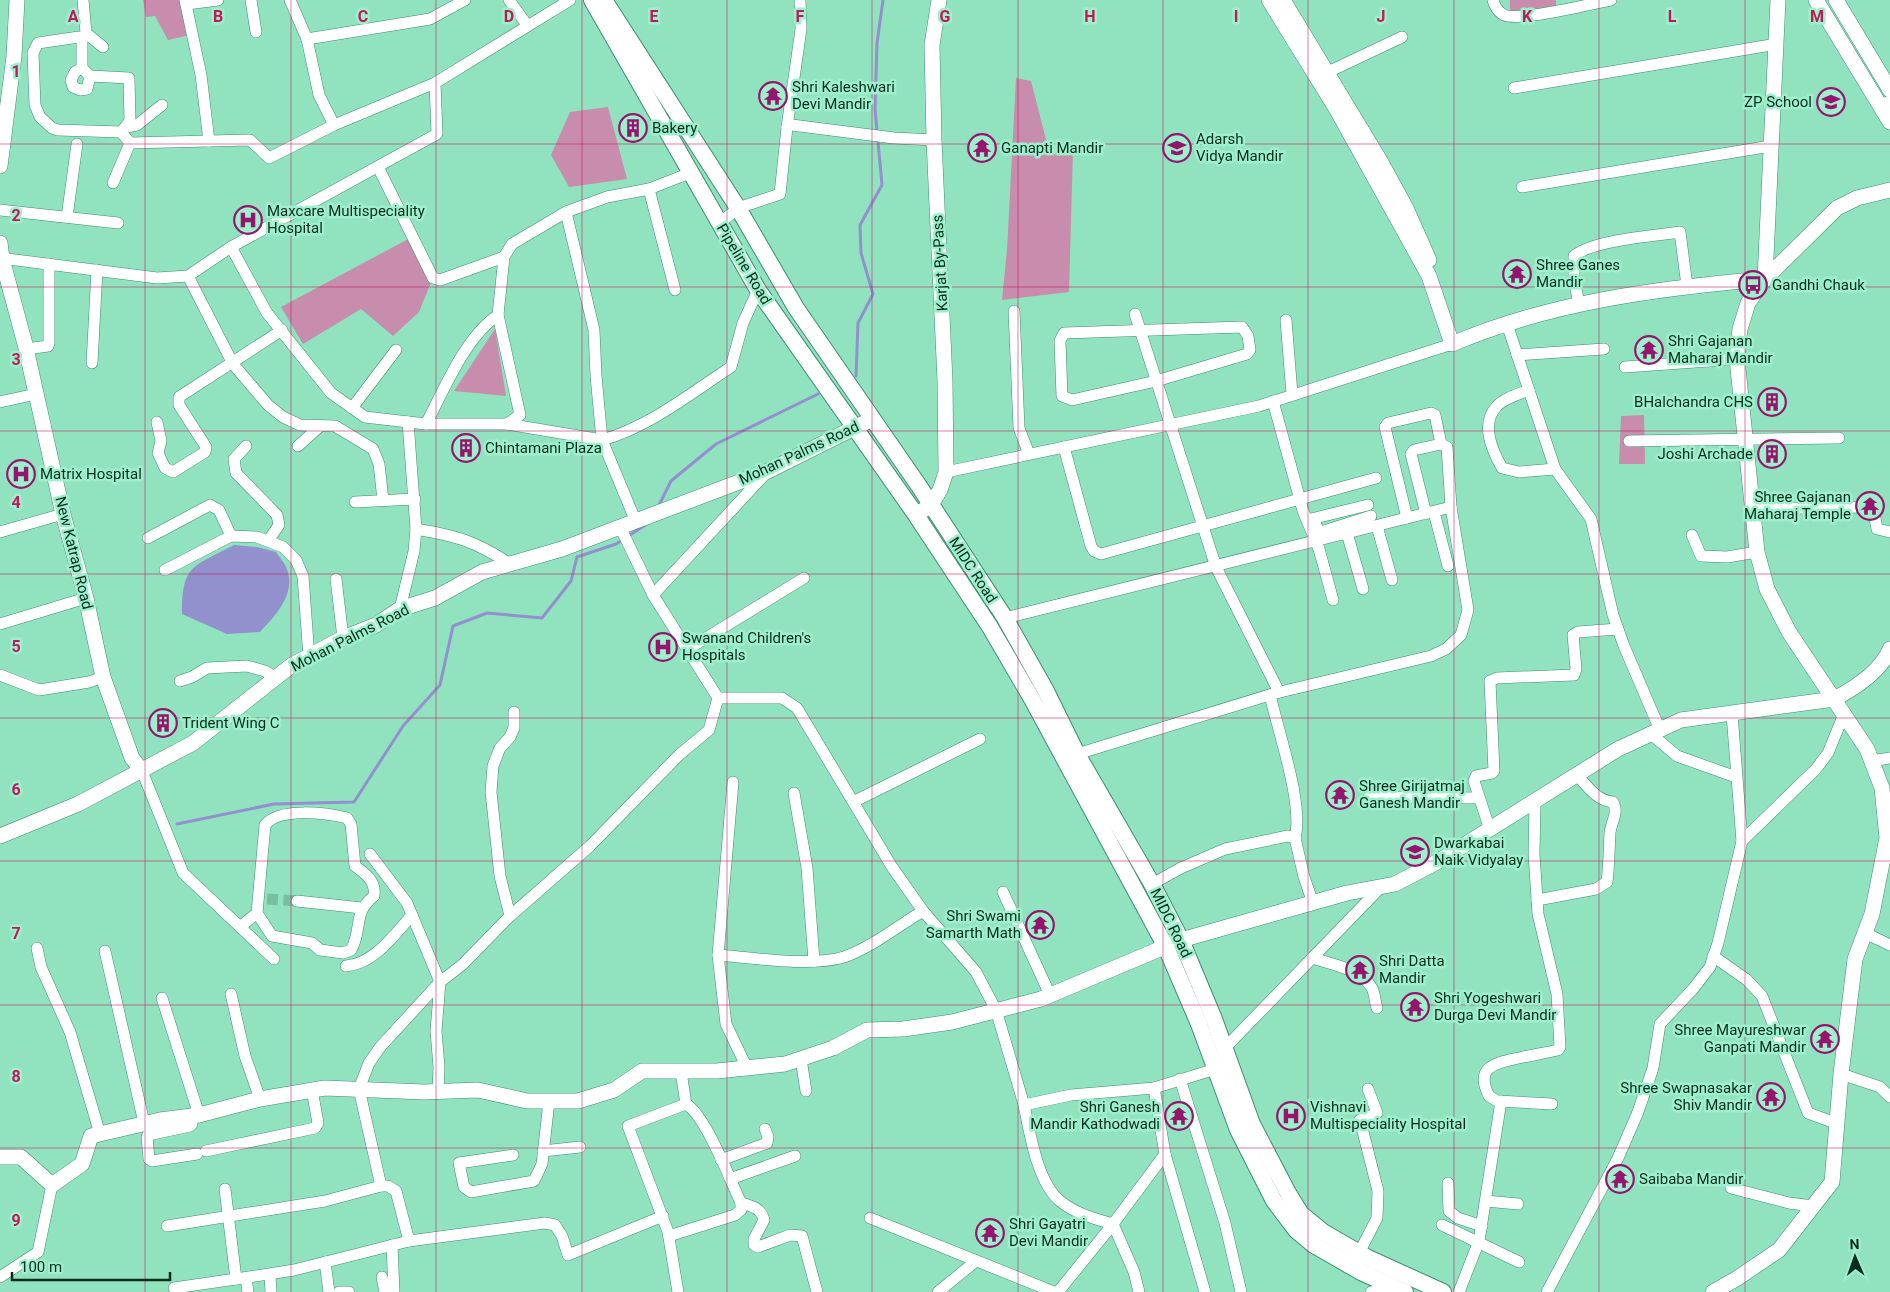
<svg xmlns="http://www.w3.org/2000/svg" width="1890" height="1292" viewBox="0 0 1890 1292" font-family="Roboto,sans-serif">
  <style>
    .green { fill: #c88cac }
    .water { fill: #9390ce }
    .lines { fill: none; stroke-linecap: round; stroke-linejoin: round }
    .stream { stroke: #9390ce; stroke-width: 3 }
    .street-tunnel { stroke: #76bfa0; stroke-width: 11; stroke-dasharray: 11 5.5; stroke-linecap: butt }
    .street-casing { stroke: #3b8e6f; stroke-width: 12 }
    .secondary-casing { stroke: #3b8e6f; stroke-width: 16 }
    .primary-casing { stroke: #3b8e6f; stroke-width: 18 }
    .street { stroke: #fff; stroke-width: 11 }
    .secondary { stroke: #fff; stroke-width: 15 }
    .primary { stroke: #fff; stroke-width: 16 }
    .grid { fill: none; stroke: #c2185b; stroke-width: 1; stroke-opacity: 0.55 }
    .labels { text-anchor: middle; dominant-baseline: central; stroke-width: 5; stroke-linejoin: round; paint-order: stroke }
    .poi-label { font-size: 15px; fill: #082d20; stroke: #9ef0cd; text-anchor: start }
    .street-label { font-size: 15px; fill: #082d20; stroke: #9ef0cd }
    .grid-label { font-size: 16px; text-anchor: middle; font-weight: bold; fill: #c2185b; stroke: #9ef0cd; stroke-width: 5; stroke-linejoin: round; paint-order: stroke }
  </style>
  <rect width="100%" height="100%" fill="#91e3c0"/>
  <!-- green -->
  <g class="green">
    <polygon points="143,0 181,0 190,35 168,40 155,16 146,17"/>
    <polygon points="1510,0 1556,0 1556,6 1510,11"/>
    <polygon points="1016,78 1031,81 1050,155 1073,150 1069,292 1002,300 1007,250"/>
    <polygon points="608,107 627,179 569,187 551,155 570,112"/>
    <polygon points="412,237 432,280 419,312 393,336 361,309 303,344 281,307"/>
    <polygon points="495,329 506,396 454,391"/>
    <polygon points="1644,415 1645,464 1619,464 1621,416"/>
  </g>
  <!-- water -->
  <path class="water" d="M234,545l23,2 19,5c3,5 9,11 11,17 9,25 -11,46 -27,63l-33,2 -45,-20c0,-50 11,-47 52,-69z"/>
  <g class="lines">
    <!-- stream -->
    <g class="stream">
      <polyline points="856,376 858,323 873,294 861,253 860,225 882,185 875,109 877,43 883,0"/>
      <polyline points="658,507 671,481 716,444 818,394"/>
      <polyline points="177,824 274,804 354,802 403,726 440,685 453,626 487,613 542,618 571,581 577,557 616,544 647,524"/>
    </g>
    <!-- street-tunnel -->
    <polyline class="street-tunnel" points="267,899 297,901"/>
    <defs>
      <g id="street">
        <polyline points="83,0 86,33 103,47"/>
        <polyline points="185,0 201,75 209,141 250,140 269,158 334,125 435,83"/>
        <polyline points="251,0 256,32"/>
        <polyline points="290,0 307,39"/>
        <polyline points="509,0 527,25"/>
        <path d="M1493,0c1,5 5,12 11,15 16,7 86,-11 107,-15"/>
        <polyline points="187,4 218,0"/>
        <polyline points="82,68 90,76 87,89 80,90 73,87 71,80 75,72 82,68 82,41 79,37 38,43 33,53 35,105 40,117 52,128 58,130 121,132 130,143"/>
        <polyline points="1328,72 1402,37"/>
        <polyline points="90,76 129,78 130,121 121,132"/>
        <polyline points="1514,88 1777,44"/>
        <polyline points="1880,105 1890,101"/>
        <polyline points="334,125 319,95 307,39 430,19 465,0"/>
        <polyline points="127,127 137,125 162,105"/>
        <polyline points="787,127 801,29 800,0"/>
        <polyline points="130,143 209,141"/>
        <polyline points="378,167 433,278 440,280 504,257"/>
        <polyline points="113,183 130,143"/>
        <polyline points="1522,187 1771,146"/>
        <polyline points="649,189 675,290"/>
        <polyline points="0,210 118,223"/>
        <polyline points="566,212 594,330 596,376 602,440 636,522"/>
        <polyline points="67,217 77,144"/>
        <polyline points="720,223 738,208 780,194 787,127 792,125 894,138 934,140"/>
        <path d="M231,247l36,66 64,80 34,24 61,7h81l95,16c47,-13 89,-47 129,-73l12,-44 15,-33"/>
        <polyline points="0,258 157,278 188,276 231,247 437,134 435,83 570,0"/>
        <polyline points="188,276 233,364 268,405 283,417 300,425 335,426 373,449 379,464 383,500"/>
        <path d="M1579,305l-5,-27v-22c18,-16 80,-20 106,-24l7,54"/>
        <polyline points="1014,311 1019,428 1029,454"/>
        <polyline points="498,315 520,415 507,424"/>
        <polyline points="1286,320 1292,394"/>
        <polyline points="1507,324 1555,469 1591,519 1613,615 1624,646 1660,730"/>
        <polygon points="1242,327 1248,336 1250,350 1247,354 1156,381 1072,400 1062,396 1060,341 1064,333"/>
        <polyline points="26,349 48,346 49,343 49,264"/>
        <polyline points="1517,355 1604,349"/>
        <polyline points="92,363 97,270"/>
        <polyline points="1625,367 1737,359"/>
        <path d="M1529,390c-10,4 -25,8 -32,16 -17,18 -5,44 5,62l17,4 36,-3"/>
        <polyline points="1273,401 1303,511 1319,549 1333,600"/>
        <polyline points="0,402 36,394"/>
        <polyline points="352,408 396,350"/>
        <polyline points="157,422 161,441 158,453 165,468 173,472 205,452 206,447 179,405 179,397 282,330"/>
        <path d="M426,424c18,-34 39,-87 72,-109l6,-58 8,-13 54,-32 41,-15 42,-8 41,-16"/>
        <polyline points="1629,441 1839,438"/>
        <polyline points="246,446 234,459 236,473 277,515 279,525 268,541"/>
        <polyline points="298,446 319,427"/>
        <polyline points="1064,447 1091,546 1094,551 1101,554 1376,478"/>
        <polyline points="767,472 653,595 718,698 782,698 797,708 892,867 923,911 976,972 996,1010 1024,1105"/>
        <polyline points="946,472 1259,406 1452,344"/>
        <polyline points="355,502 415,499"/>
        <polyline points="1753,509 1866,507"/>
        <polyline points="1434,512 1448,566"/>
        <polyline points="1407,518 1385,427 1388,423 1431,413 1435,415 1441,444 1414,450 1411,454 1426,514"/>
        <polyline points="1875,518 1877,529 1890,532"/>
        <polyline points="1307,520 1368,505"/>
        <polyline points="1315,522 1318,531 1321,532 1371,516"/>
        <polyline points="1377,526 1392,580"/>
        <polyline points="620,527 653,595"/>
        <path d="M416,529c41,7 59,12 94,35"/>
        <polyline points="0,532 63,514"/>
        <polyline points="1347,533 1363,589"/>
        <polyline points="1692,535 1701,556 1727,557 1757,552"/>
        <polyline points="148,538 210,505 219,510 231,536"/>
        <polyline points="165,570 231,536 257,537 283,547 296,560 303,576 309,657"/>
        <polyline points="336,579 343,638"/>
        <polyline points="400,609 414,551 416,529 408,422"/>
        <polyline points="1005,618 1451,507"/>
        <polyline points="0,624 86,598"/>
        <polyline points="688,649 804,578"/>
        <polyline points="0,675 39,690 89,682 103,677"/>
        <polyline points="180,681 192,677 207,668 247,666 265,671 276,678"/>
        <polyline points="1276,693 1431,656 1446,649 1461,635 1468,610 1451,507 1447,447 1441,444"/>
        <path d="M1270,695c8,36 34,110 25,143"/>
        <polyline points="1732,714 1742,841"/>
        <polyline points="1651,734 1677,756 1736,777"/>
        <polyline points="1077,754 1279,692 1216,567 1135,314"/>
        <polyline points="1871,761 1890,758"/>
        <polyline points="142,771 183,873 274,959"/>
        <polyline points="794,793 807,868 814,961"/>
        <polyline points="1369,797 1479,798"/>
        <polyline points="855,801 980,739"/>
        <path d="M1535,802l-1,52 4,60 19,80 3,53 -2,3c-13,3 -26,5 -39,8 -23,5 -45,8 -30,38l8,5 55,3"/>
        <polyline points="1490,830 1474,781 1476,776 1492,773 1494,771 1490,681 1497,678 1574,675 1576,669 1573,635 1578,632 1618,629"/>
        <polyline points="370,854 407,903 440,982 381,1046 369,1063 359,1089 381,1186 388,1186 396,1191 409,1241"/>
        <polyline points="1152,884 1181,868 1225,849 1288,836 1295,838 1304,877 1313,903"/>
        <polyline points="1003,892 1050,995"/>
        <path d="M1537,900l59,-11 11,-7c2,-16 2,-32 3,-49 1,-11 9,-20 3,-31 -17,-2 -25,-15 -36,-27"/>
        <polyline points="297,901 362,908"/>
        <polyline points="510,916 500,876 491,792 493,766 500,748 510,737 514,728 514,712"/>
        <path d="M240,927l17,-14 8,-88c14,-18 61,-12 82,-7l4,6 4,42c11,8 21,15 19,30 -22,17 -11,33 -23,54l-8,3 -23,-3 -8,-7 -40,-7 -15,-23"/>
        <polyline points="1865,933 1890,945"/>
        <polyline points="37,948 41,967 70,1032 100,1134"/>
        <polyline points="105,951 144,1123"/>
        <polyline points="718,955 733,782"/>
        <polyline points="1713,956 1747,980 1762,996 1808,1113 1838,1124"/>
        <path d="M1312,958c19,6 49,11 60,30 3,6 3,14 5,20"/>
        <path d="M346,966c28,-2 48,-31 66,-51"/>
        <polyline points="231,994 245,1056 260,1099"/>
        <polyline points="162,998 199,1115"/>
        <polyline points="1224,1049 1382,886"/>
        <polyline points="801,1059 806,1091"/>
        <path d="M747,1068l-21,-44 -8,-69c35,3 93,12 126,2 28,-10 54,-31 79,-46"/>
        <polyline points="1841,1074 1880,1087 1890,1097"/>
        <polyline points="1180,1079 1225,1223 1241,1292"/>
        <polyline points="438,1092 439,1067 436,1031 440,982 462,965 510,916 590,846 679,755 709,730 718,698"/>
        <polyline points="190,1116 192,1124 190,1126 148,1135 147,1137 149,1159 152,1161 197,1154"/>
        <polyline points="206,1151 315,1128 318,1123 312,1090"/>
        <polyline points="543,1151 580,1147"/>
        <polyline points="1165,1154 1205,1292"/>
        <polyline points="513,1155 459,1163 464,1187 471,1192 534,1181 542,1164 549,1101"/>
        <polyline points="721,1160 767,1143 768,1137 765,1129"/>
        <polyline points="730,1179 795,1156"/>
        <polyline points="1448,1183 1449,1211 1458,1218 1482,1226"/>
        <polyline points="1731,1188 1789,1203 1813,1206"/>
        <polyline points="225,1189 236,1279 294,1270 409,1241 545,1223 555,1225 562,1236 568,1255 663,1216"/>
        <polyline points="1486,1201 1518,1204"/>
        <path d="M741,1203c11,3 20,5 23,17l-10,19v6l4,2 32,-12 12,1 15,56"/>
        <polyline points="870,1218 1054,1292"/>
        <polyline points="1442,1225 1519,1262"/>
        <polyline points="167,1226 325,1201 381,1186"/>
        <path d="M669,1236l66,-21 6,-5v-7c-11,-23 -35,-87 -55,-99"/>
        <polyline points="392,1245 394,1292"/>
        <polyline points="1359,1253 1377,1218 1378,1191 1360,1120 1377,1113 1368,1089"/>
        <polyline points="325,1262 329,1292"/>
        <polyline points="270,1275 271,1292"/>
        <polyline points="0,1277 38,1252 52,1185"/>
        <polyline points="382,1277 385,1292"/>
        <polyline points="246,1278 248,1292"/>
        <polyline points="174,1288 236,1279"/>
        <polyline points="339,1292 349,1292"/>
        <polyline points="678,1292 668,1232 628,1126 686,1104 681,1072"/>
        <polyline points="938,1292 976,1261"/>
        <path d="M1058,1292l55,-68c-18,-5 -37,-10 -53,-23 -23,-19 -30,-68 -36,-96l47,-10 83,-7 68,-21"/>
        <polyline points="1139,1292 1134,1272 1113,1224 1165,1154 1154,1088"/>
        <polyline points="1371,1292 1397,1288"/>
        <polyline points="1459,1292 1479,1241 1501,1101"/>
        <polyline points="1547,1292 1618,1158 1638,1112 1653,1068 1660,1024 1693,989 1710,967 1718,943 1742,841 1816,769 1828,753 1844,714"/>
      </g>
      <g id="secondary">
        <path d="M1269,0l68,110 92,166 23,68c98,-42 208,-56 313,-65l13,-279"/>
        <polyline points="1283,0 1382,164 1406,208 1429,260"/>
        <polyline points="1816,0 1890,122"/>
        <polyline points="1836,0 1890,90"/>
        <polyline points="0,166 14,56 17,0"/>
        <polyline points="0,243 2,259 25,344 63,514 86,598 103,677 132,758 142,771"/>
        <polyline points="916,515 931,505 940,490 946,472 945,381 934,140 932,45 939,0"/>
        <polyline points="0,836 78,804 193,743 292,665 343,638 376,625 400,609 435,598 482,572 562,549 768,471 872,419"/>
        <path d="M0,1157h21l31,28 30,-21 9,-28 69,-16 39,-5 61,-16 65,-11 99,4 54,-2 49,11h51l36,-11 28,-19h75l68,-7 48,-16 34,-18 36,-1 49,-7 89,-23 140,-59 166,-47 48,-9 42,-22 181,-113 63,-29 153,-21c21,-11 47,-28 56,-50"/>
        <polyline points="1713,1292 1736,1279 1779,1250 1832,1182 1841,1074 1855,959 1872,914 1887,838 1882,788 1867,749 1789,632 1767,589 1757,552 1737,359 1740,329 1748,303 1765,279 1837,208 1857,198 1890,190"/>
      </g>
      <g id="primary">
        <polyline points="592,0 758,290 916,515 990,627 1032,699 1166,947 1199,1024 1238,1130 1274,1201 1296,1230 1314,1245 1361,1272 1405,1292"/>
        <polyline points="604,0 738,208 796,308 919,486 1005,618 1046,691 1077,754 1152,884 1181,940 1214,1019 1252,1124 1288,1193 1301,1214 1323,1232 1368,1258 1443,1292"/>
      </g>
    </defs>
    <!-- street casing -->
    <use href="#street" class="street-casing"/>
    <!-- secondary casing -->
    <use href="#secondary" class="secondary-casing"/>
    <!-- primary casing -->
    <use href="#primary" class="primary-casing"/>
    <!-- street -->
    <use href="#street" class="street"/>
    <!-- secondary -->
    <use href="#secondary" class="secondary"/>
    <!-- primary -->
    <use href="#primary" class="primary"/>
  </g>
  <!-- grid -->
  <path class="grid" d="M145,0v1292M291,0v1292M436,0v1292M582,0v1292M727,0v1292M872,0v1292M1018,0v1292M1163,0v1292M1308,0v1292M1454,0v1292M1599,0v1292M1745,0v1292M0,144h1890M0,287h1890M0,431h1890M0,574h1890M0,718h1890M0,861h1890M0,1005h1890M0,1148h1890"/>
  <!-- icons -->
  <defs>
    <symbol id="temple-ring" viewBox="-11 -11 22 22"><circle r="9.5" fill="#9ef0cd" stroke="#95146c" stroke-width="1.5"/><path d="M0-6L5-2H3V0L6.5 2.5H4V6H1.5V3h-3V6H-4V2.5H-6.5L-3 0V-2H-5Z" fill="#95146c"/></symbol>
    <symbol id="school-ring" viewBox="-11 -11 22 22"><circle r="9.5" fill="#9ef0cd" stroke="#95146c" stroke-width="1.5"/><path d="M0-5L7-2L0 1L-7-2ZM-4 1L0 2.5L4 1V4Q0 6-4 4Z" fill="#95146c"/></symbol>
    <symbol id="building-ring" viewBox="-11 -11 22 22"><circle r="9.5" fill="#9ef0cd" stroke="#95146c" stroke-width="1.5"/><path d="M-4-6H4V6H1V3H-1V6H-4ZM-2.5-4.3h1.7v1.8h-1.7ZM.8-4.3h1.7v1.8H.8ZM-2.5-1h1.7V.8h-1.7ZM.8-1h1.7V.8H.8Z" fill="#95146c"/></symbol>
    <symbol id="hospital-ring" viewBox="-11 -11 22 22"><circle r="9.5" fill="#9ef0cd" stroke="#95146c" stroke-width="1.5"/><path d="M-5-5h3v3.5h4V-5h3V5h-3V1.5h-4V5h-3Z" fill="#95146c"/></symbol>
    <symbol id="bus-ring" viewBox="-11 -11 22 22"><circle r="9.5" fill="#9ef0cd" stroke="#95146c" stroke-width="1.5"/><path d="M-5-6H5V4H4V6H2V4H-2V6H-4V4H-5ZM-3.5-4V0h7V-4ZM-3.5 1.2v1.5H-2V1.2ZM2 1.2v1.5H3.5V1.2Z" fill="#95146c"/></symbol>
  </defs>
  <g fill-rule="evenodd">
    <use href="#temple-ring" x="757" y="80" width="32" height="32"/>
    <use href="#school-ring" x="1815" y="86" width="32" height="32"/>
    <use href="#building-ring" x="617" y="112" width="32" height="32"/>
    <use href="#temple-ring" x="966" y="132" width="32" height="32"/>
    <use href="#school-ring" x="1161" y="132" width="32" height="32"/>
    <use href="#hospital-ring" x="232" y="204" width="32" height="32"/>
    <use href="#temple-ring" x="1501" y="258" width="32" height="32"/>
    <use href="#bus-ring" x="1737" y="269" width="32" height="32"/>
    <use href="#temple-ring" x="1633" y="334" width="32" height="32"/>
    <use href="#building-ring" x="1756" y="386" width="32" height="32"/>
    <use href="#building-ring" x="450" y="432" width="32" height="32"/>
    <use href="#building-ring" x="1756" y="438" width="32" height="32"/>
    <use href="#hospital-ring" x="5" y="458" width="32" height="32"/>
    <use href="#temple-ring" x="1854" y="490" width="32" height="32"/>
    <use href="#hospital-ring" x="647" y="631" width="32" height="32"/>
    <use href="#building-ring" x="147" y="707" width="32" height="32"/>
    <use href="#temple-ring" x="1324" y="779" width="32" height="32"/>
    <use href="#school-ring" x="1399" y="836" width="32" height="32"/>
    <use href="#temple-ring" x="1024" y="909" width="32" height="32"/>
    <use href="#temple-ring" x="1344" y="954" width="32" height="32"/>
    <use href="#temple-ring" x="1399" y="991" width="32" height="32"/>
    <use href="#temple-ring" x="1809" y="1023" width="32" height="32"/>
    <use href="#temple-ring" x="1755" y="1081" width="32" height="32"/>
    <use href="#temple-ring" x="1163" y="1100" width="32" height="32"/>
    <use href="#hospital-ring" x="1275" y="1100" width="32" height="32"/>
    <use href="#temple-ring" x="1604" y="1163" width="32" height="32"/>
    <use href="#temple-ring" x="974" y="1217" width="32" height="32"/>
  </g>
  <g class="labels">
    <!-- poi labels -->
    <g class="poi-label">
      <text x="792" y="87">Shri Kaleshwari<tspan x="792" dy="17">Devi Mandir</tspan></text>
      <text x="1812" y="102" text-anchor="end">ZP School</text>
      <text x="652" y="128">Bakery</text>
      <text x="1196" y="139">Adarsh<tspan x="1196" dy="17">Vidya Mandir</tspan></text>
      <text x="1001" y="148">Ganapti Mandir</text>
      <text x="267" y="211">Maxcare Multispeciality<tspan x="267" dy="17">Hospital</tspan></text>
      <text x="1536" y="265">Shree Ganes<tspan x="1536" dy="17">Mandir</tspan></text>
      <text x="1772" y="285">Gandhi Chauk</text>
      <text x="1668" y="341">Shri Gajanan<tspan x="1668" dy="17">Maharaj Mandir</tspan></text>
      <text x="1753" y="402" text-anchor="end">BHalchandra CHS</text>
      <text x="485" y="448">Chintamani Plaza</text>
      <text x="1753" y="454" text-anchor="end">Joshi Archade</text>
      <text x="40" y="474">Matrix Hospital</text>
      <text x="1851" y="497" text-anchor="end">Shree Gajanan<tspan x="1851" dy="17">Maharaj Temple</tspan></text>
      <text x="682" y="638">Swanand Children's<tspan x="682" dy="17">Hospitals</tspan></text>
      <text x="182" y="723">Trident Wing C</text>
      <text x="1359" y="786">Shree Girijatmaj<tspan x="1359" dy="17">Ganesh Mandir</tspan></text>
      <text x="1434" y="843">Dwarkabai<tspan x="1434" dy="17">Naik Vidyalay</tspan></text>
      <text x="1021" y="916" text-anchor="end">Shri Swami<tspan x="1021" dy="17">Samarth Math</tspan></text>
      <text x="1379" y="961">Shri Datta<tspan x="1379" dy="17">Mandir</tspan></text>
      <text x="1434" y="998">Shri Yogeshwari<tspan x="1434" dy="17">Durga Devi Mandir</tspan></text>
      <text x="1806" y="1030" text-anchor="end">Shree Mayureshwar<tspan x="1806" dy="17">Ganpati Mandir</tspan></text>
      <text x="1752" y="1088" text-anchor="end">Shree Swapnasakar<tspan x="1752" dy="17">Shiv Mandir</tspan></text>
      <text x="1160" y="1107" text-anchor="end">Shri Ganesh<tspan x="1160" dy="17">Mandir Kathodwadi</tspan></text>
      <text x="1310" y="1107">Vishnavi<tspan x="1310" dy="17">Multispeciality Hospital</tspan></text>
      <text x="1639" y="1179">Saibaba Mandir</text>
      <text x="1009" y="1224">Shri Gayatri<tspan x="1009" dy="17">Devi Mandir</tspan></text>
    </g>
    <!-- street labels -->
    <g class="street-label">
      <text transform="translate(940 263) rotate(-93)">Karjat By-Pass</text>
      <text transform="translate(744 264) rotate(59)">Pipeline Road</text>
      <text transform="translate(799 453) rotate(-25)">Mohan Palms Road</text>
      <text transform="translate(74 553) rotate(76)">New Katrap Road</text>
      <text transform="translate(973 570) rotate(57)">MIDC Road</text>
      <text transform="translate(350 638) rotate(-27)">Mohan Palms Road</text>
      <text transform="translate(1171 923) rotate(64)">MIDC Road</text>
    </g>
  </g>
  <g class="grid-label">
    <text x="73" y="22">A</text>
    <text x="218" y="22">B</text>
    <text x="363" y="22">C</text>
    <text x="509" y="22">D</text>
    <text x="654" y="22">E</text>
    <text x="800" y="22">F</text>
    <text x="945" y="22">G</text>
    <text x="1090" y="22">H</text>
    <text x="1236" y="22">I</text>
    <text x="1381" y="22">J</text>
    <text x="1527" y="22">K</text>
    <text x="1672" y="22">L</text>
    <text x="1817" y="22">M</text>
    <text x="16" y="77">1</text>
    <text x="16" y="221">2</text>
    <text x="16" y="365">3</text>
    <text x="16" y="508">4</text>
    <text x="16" y="652">5</text>
    <text x="16" y="795">6</text>
    <text x="16" y="939">7</text>
    <text x="16" y="1082">8</text>
    <text x="16" y="1226">9</text>
  </g>
  <!-- north arrow -->
  <g transform="translate(1855 1257) rotate(358)" stroke="#9ef0cd" stroke-width="4" paint-order="stroke">
  <path d="M0-4L9 19L0 12L-9 19Z" fill="#082d20"/>
  <text y="-8" font-size="14" font-weight="bold" text-anchor="middle" fill="#082d20">N</text>
  </g>
  <!-- scale -->
  <path d="M12 1272v8h158v-8" fill="none" stroke="#082d20" stroke-width="2.5"/>
  <text x="20" y="1272" font-size="15" fill="#082d20" stroke="#9ef0cd" stroke-width="4" paint-order="stroke">100 m</text>
</svg>
